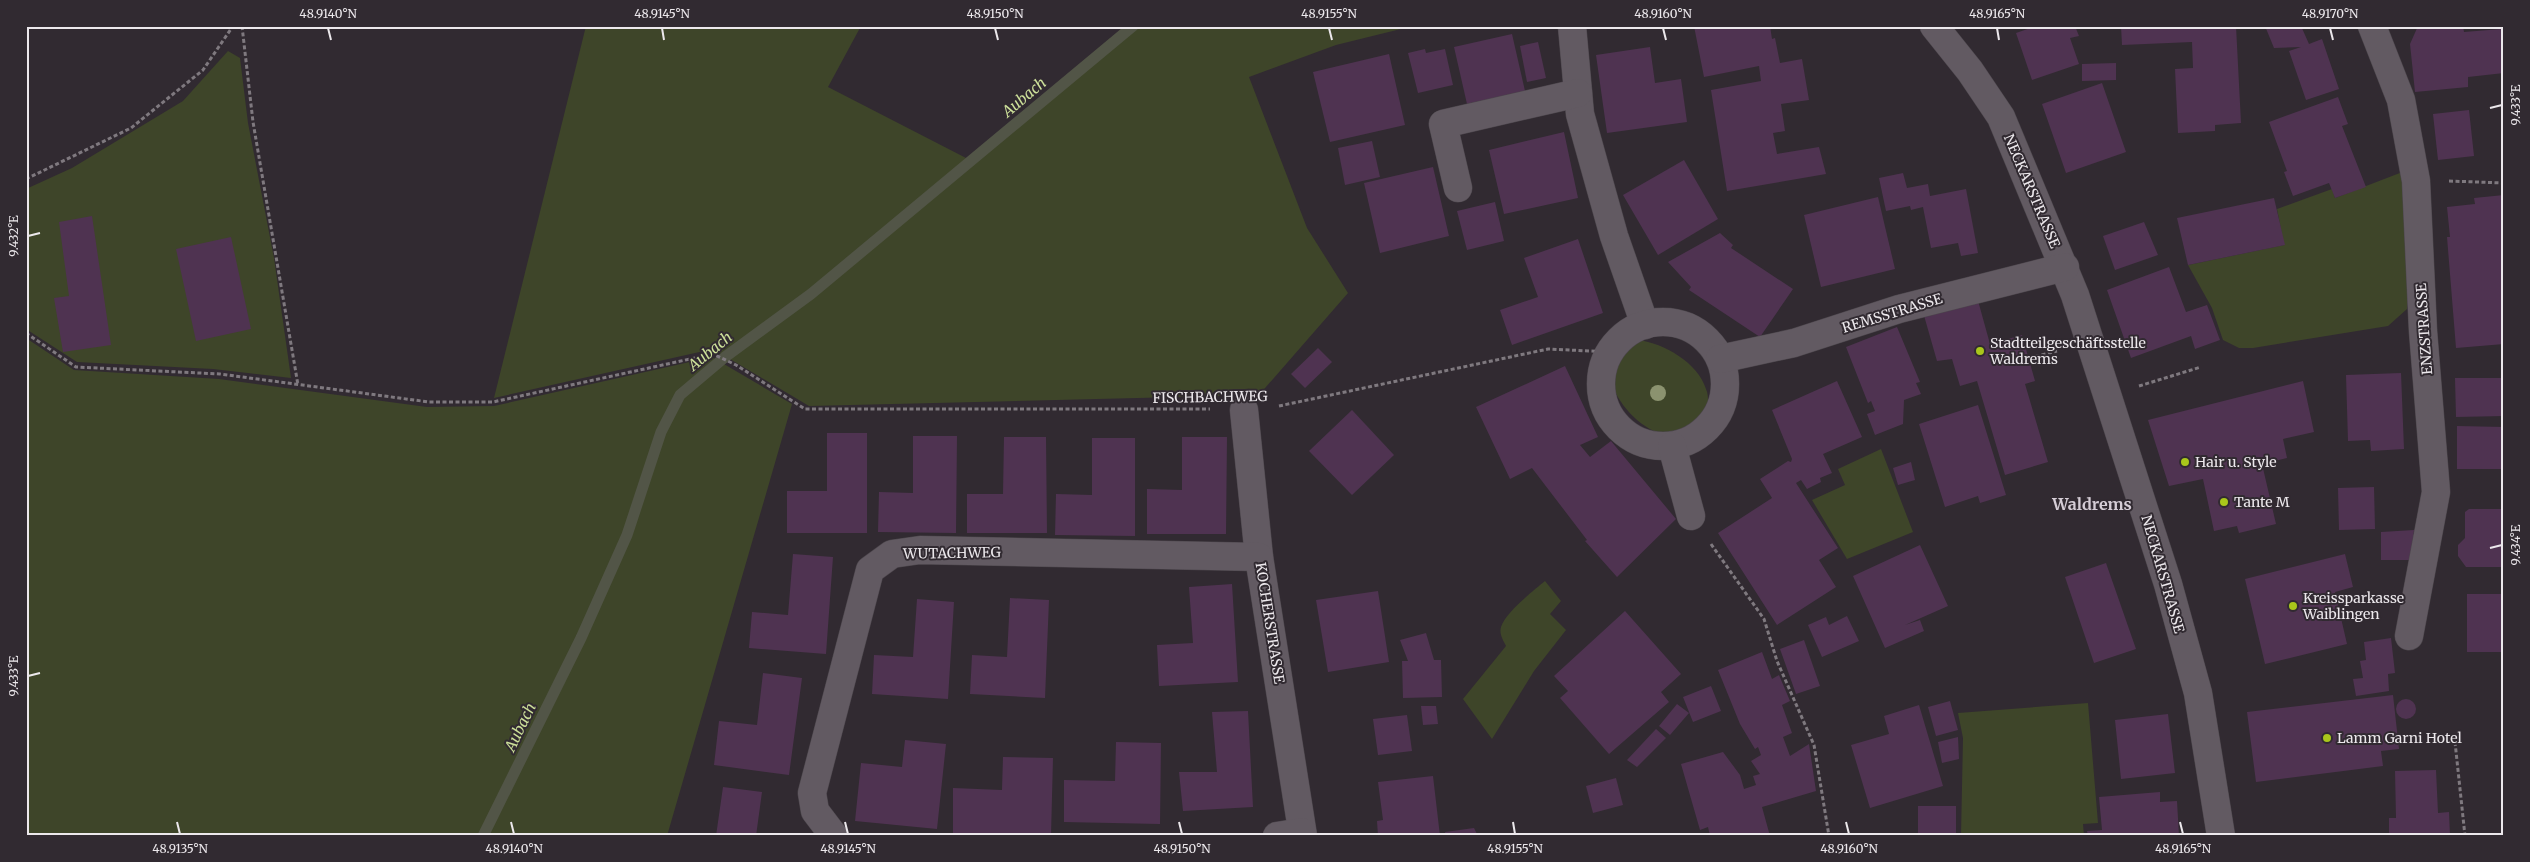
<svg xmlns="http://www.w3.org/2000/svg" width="2530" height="862" viewBox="0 0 2530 862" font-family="Merriweather,serif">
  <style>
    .green { fill: #3e4529 }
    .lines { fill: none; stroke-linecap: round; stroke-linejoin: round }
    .stream { stroke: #525547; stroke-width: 11 }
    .building { fill: #4f3351 }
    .minor-casing { stroke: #4c464c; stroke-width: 29 }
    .path { stroke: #7f797f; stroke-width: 3; stroke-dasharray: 4 2.5; stroke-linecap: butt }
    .minor { stroke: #625a62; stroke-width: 28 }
    .tree { fill: #8b926f }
    .ticks { fill: none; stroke: #ece8ec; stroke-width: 2 }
    .poi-dot { fill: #a9c71b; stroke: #312a31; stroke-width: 2 }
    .labels { text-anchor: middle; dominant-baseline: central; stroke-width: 4; stroke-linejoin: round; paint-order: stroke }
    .street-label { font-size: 14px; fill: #ece8ec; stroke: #312a31 }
    .poi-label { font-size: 14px; fill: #ece8ec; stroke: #312a31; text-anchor: start }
    .water-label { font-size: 15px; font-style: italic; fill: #cde09a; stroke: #312a31 }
    .quarter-label { font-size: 16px; font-weight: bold; fill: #d5cdd6; stroke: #312a31 }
    .neatline { fill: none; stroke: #ece8ec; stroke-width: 2 }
    .ticks-label { font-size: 12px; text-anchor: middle; fill: #ece8ec }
  </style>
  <rect width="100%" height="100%" fill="#312a31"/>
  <!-- green -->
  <g class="green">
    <polygon points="586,26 861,26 828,87 968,159 1125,26 1413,26 1336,45 1249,77 1307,228 1348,293 1259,395 809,406 713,349 494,398"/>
    <polygon points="228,51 240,58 248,123 274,258 291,378 213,369 77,362 26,329 26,189 72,168 183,101"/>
    <polygon points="2405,171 2409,281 2407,309 2388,326 2253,348 2239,348 2223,340 2212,308 2188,265 2284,245 2277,209 2332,189 2335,198"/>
    <polygon points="26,338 74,370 219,379 427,407 494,406 712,357 792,404 667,836 26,836"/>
    <path d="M1638,340c26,3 60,23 68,49 4,9 1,21 0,31 -4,4 -8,11 -13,13 -52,24 -124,-80 -55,-93z"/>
    <polygon points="1881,449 1913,532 1847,559 1812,500 1845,485 1838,469"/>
    <path d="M1545,581l16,20 -11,13 16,16 -32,41 -42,68 -29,-40 43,-53c-3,-6 -7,-12 -5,-19 5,-15 32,-36 44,-46z"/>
    <polygon points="2088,703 2098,823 2083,824 2084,836 1961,836 1963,738 1958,713"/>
  </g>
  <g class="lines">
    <!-- stream -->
    <polyline class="stream" points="483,836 581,638 627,535 661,432 680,395 725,357 811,294 1133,26"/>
  </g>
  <!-- building -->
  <g class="building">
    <polygon points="1694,26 1770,26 1772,39 1775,38 1780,63 1802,59 1809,100 1781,104 1785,131 1773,133 1777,154 1819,147 1826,174 1727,191 1711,90 1761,81 1759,66 1704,77"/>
    <polygon points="2036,26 2075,26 2079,36 2070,38 2079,64 2032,80 2016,33"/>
    <polygon points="2121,26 2236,26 2241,123 2215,125 2215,131 2178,133 2175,69 2193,68 2192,42 2122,45"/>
    <polygon points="2265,26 2301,26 2309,44 2322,39 2339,89 2306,100 2289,51 2301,47 2274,48"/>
    <polygon points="2418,26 2463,26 2464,32 2501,29 2504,73 2468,77 2468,87 2415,92 2410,44"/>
    <polygon points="1512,34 1525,91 1467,104 1454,47"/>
    <polygon points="1538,42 1546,78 1527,82 1520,46"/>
    <polygon points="1650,47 1655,83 1681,79 1687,122 1607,133 1596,55"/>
    <polygon points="1425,49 1426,53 1445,49 1453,85 1418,93 1408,53"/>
    <polygon points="1389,54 1405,125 1330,142 1313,72"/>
    <polygon points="2116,63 2116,80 2082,81 2082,64"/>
    <polygon points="2102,83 2126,152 2066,173 2042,104"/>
    <polygon points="2338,97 2348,124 2342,126 2366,187 2335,198 2329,183 2293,196 2284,172 2287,171 2269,122"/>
    <polygon points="2469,110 2474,156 2438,160 2433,114"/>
    <polygon points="1564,132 1578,198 1504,214 1489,150"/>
    <polygon points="1372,141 1380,177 1345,185 1338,148"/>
    <polygon points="1684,160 1718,219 1658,255 1623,195"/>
    <polygon points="1433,167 1449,236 1380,253 1364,183"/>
    <polygon points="1903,173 1907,188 1928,184 1930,196 1966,189 1978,253 1961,256 1958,243 1931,248 1923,207 1911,210 1910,206 1886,211 1879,178"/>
    <polygon points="2504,195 2504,344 2456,348 2447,237 2450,237 2447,207 2475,204 2474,198"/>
    <polygon points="1878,197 1895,269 1821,287 1804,215"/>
    <polygon points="2274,198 2285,245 2188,265 2177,218"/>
    <polygon points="1495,202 1504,241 1467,250 1457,211"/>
    <polygon points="92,216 111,345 63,352 54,298 69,296 59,222"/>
    <polygon points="2144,222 2158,255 2115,270 2103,236"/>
    <polygon points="1720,233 1733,245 1731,248 1793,289 1760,337 1689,290 1691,287 1668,262"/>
    <polygon points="231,237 251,329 196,341 176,249"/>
    <polygon points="1578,239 1603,313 1512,345 1500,310 1538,297 1524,258"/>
    <polygon points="2169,267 2186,312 2207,305 2220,340 2195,349 2191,336 2131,358 2107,290"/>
    <polygon points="1977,297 1990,344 2022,335 2035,381 2025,384 2048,462 2005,475 1977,381 1960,386 1952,359 1937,361 1923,312"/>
    <polygon points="1897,327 1920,382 1916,383 1921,394 1904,400 1903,424 1875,435 1867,414 1875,411 1871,401 1868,403 1846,347"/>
    <polygon points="1318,348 1332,362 1305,388 1291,374"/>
    <polygon points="1565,366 1598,437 1580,445 1590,457 1611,441 1676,519 1617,577 1585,541 1587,540 1532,468 1510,479 1476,407"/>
    <polygon points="2401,373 2404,449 2371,451 2370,440 2348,441 2346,375"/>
    <polygon points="2455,378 2504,378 2504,416 2456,417"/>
    <polygon points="1837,381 1862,437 1823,454 1832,473 1820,478 1821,482 1807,489 1801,480 1796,483 1838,548 1819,560 1836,587 1777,625 1718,533 1772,498 1760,479 1788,461 1791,462 1792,459 1772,410"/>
    <polygon points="2303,381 2314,432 2283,439 2287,458 2262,464 2276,524 2239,533 2237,526 2214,531 2203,479 2169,486 2148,420"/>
    <polygon points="1978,405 2006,495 1980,503 1978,496 1945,507 1919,424"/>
    <polygon points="1352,410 1394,455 1352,495 1309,451"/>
    <polygon points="2457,426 2504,427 2503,469 2457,469"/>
    <polygon points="827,433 867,433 867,533 787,533 787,491 827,491"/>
    <polygon points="913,436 957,436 956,533 878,532 879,492 913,493"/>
    <polygon points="1004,437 1046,437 1047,533 967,533 967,494 1003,494"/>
    <polygon points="1182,437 1227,437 1226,534 1147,534 1147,489 1182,490"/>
    <polygon points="1092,438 1135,438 1135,536 1055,535 1056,494 1092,495"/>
    <polygon points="1911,462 1915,480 1898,485 1893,468"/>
    <polygon points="2374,487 2375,529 2339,530 2338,488"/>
    <polygon points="2469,509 2504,509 2504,567 2466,567 2458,556 2458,545 2465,538 2465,512"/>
    <polygon points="2414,530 2411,560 2381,560 2381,532"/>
    <polygon points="1920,545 1948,606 1905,625 1920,620 1924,631 1885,648 1853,576"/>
    <polygon points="793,554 833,557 826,654 749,648 752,612 788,615"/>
    <polygon points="2345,554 2353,587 2335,592 2347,644 2265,664 2245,579"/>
    <polygon points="2106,563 2136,649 2094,663 2065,577"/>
    <polygon points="1232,584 1238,682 1159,686 1157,645 1193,643 1189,587"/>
    <polygon points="1378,591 1389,662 1328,672 1316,600"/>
    <rect x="2467" y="594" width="37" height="58"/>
    <polygon points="1010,598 1049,600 1045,698 970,694 972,655 1007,657"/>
    <polygon points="917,599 954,602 948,699 872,694 874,655 913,657"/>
    <polygon points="1625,611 1681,674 1661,692 1669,702 1609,754 1560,698 1568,691 1554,676"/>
    <polygon points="1847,616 1859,641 1822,657 1808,625 1826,617 1829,625"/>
    <polygon points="1426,633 1434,660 1441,660 1442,697 1403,698 1402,661 1408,661 1400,640"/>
    <polygon points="2391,638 2395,673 2388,674 2389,691 2356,696 2353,679 2363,678 2360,661 2366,660 2364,642"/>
    <polygon points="1804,640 1820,686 1796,694 1780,649"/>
    <polygon points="1762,652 1772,679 1779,675 1790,701 1782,705 1792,733 1783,737 1790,756 1809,744 1816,791 1762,807 1770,836 1710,836 1708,827 1700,830 1681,764 1723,752 1740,775 1744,789 1756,785 1753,776 1760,774 1751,761 1761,755 1758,747 1755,749 1740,724 1718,670"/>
    <polygon points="763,673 802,678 789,775 714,765 719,721 757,725"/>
    <polygon points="1711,686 1721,711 1693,722 1683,697"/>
    <polygon points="2393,695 2399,749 2381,751 2383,766 2256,782 2247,712"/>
    <circle cx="2406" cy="709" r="10"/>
    <polygon points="1950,701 1958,730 1936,736 1928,707"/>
    <polygon points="1677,704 1689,713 1670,735 1659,726"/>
    <polygon points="1919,705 1943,786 1870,808 1851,745 1889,734 1884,716"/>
    <polygon points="1421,706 1436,706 1438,724 1423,725"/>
    <polygon points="1248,711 1253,807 1183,811 1179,772 1217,772 1212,712"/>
    <polygon points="2168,714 2175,773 2121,779 2115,720"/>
    <polygon points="1407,715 1412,751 1378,755 1373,719"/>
    <polygon points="1656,729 1666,738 1637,767 1627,760"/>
    <polygon points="1958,737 1959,759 1942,763 1938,742"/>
    <polygon points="905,740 946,744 937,829 855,821 861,763 902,767"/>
    <polygon points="1116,742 1161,743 1160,824 1064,822 1064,780 1115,781"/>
    <polygon points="1003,757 1053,758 1051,836 953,836 953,788 1002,790"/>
    <polygon points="2436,770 2438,813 2449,812 2450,836 2389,836 2389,818 2396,818 2395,771"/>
    <polygon points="1433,776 1440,836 1378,836 1377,821 1383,820 1378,782"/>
    <polygon points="1616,778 1623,805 1593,813 1586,786"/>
    <polygon points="723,787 762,792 756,836 716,836"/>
    <polygon points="2160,792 2160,802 2177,801 2179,836 2088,836 2087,831 2102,830 2099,797"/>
    <rect x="1918" y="806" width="38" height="30"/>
    <polygon points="1474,828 1478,836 1446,836 1445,832"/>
  </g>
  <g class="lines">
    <defs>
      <g id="minor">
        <polyline points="1572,26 1580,114 1614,236 1645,325"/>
        <polyline points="1934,26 1970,71 2001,117 2075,295 2168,584 2198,693 2221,836"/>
        <polyline points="2372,26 2401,100 2416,181 2423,331 2436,492 2409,636"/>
        <polyline points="1458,188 1443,124 1578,93"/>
        <circle cx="1663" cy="384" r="62"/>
        <polyline points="1720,359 1794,343 1899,309 2065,267"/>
        <polyline points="1244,410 1259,557 1303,836"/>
        <polyline points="1672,446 1691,516"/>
        <polyline points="834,836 815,811 812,793 870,570 892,554 920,550 1259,557"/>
        <polyline points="1277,836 1302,832"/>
      </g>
    </defs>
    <!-- minor casing -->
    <use href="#minor" class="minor-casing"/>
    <!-- path -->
    <g class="path">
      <polyline points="242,26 253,122 298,385"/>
      <polyline points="26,179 131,128 203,70 233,26"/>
      <polyline points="2449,181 2504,183"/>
      <polyline points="26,333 76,367 220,374 429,402 493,402 713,354 736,365 805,409 1210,409"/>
      <polyline points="2029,358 2057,351"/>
      <polyline points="2139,386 2201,367"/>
      <polyline points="1279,406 1548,349 1610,352"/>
      <polyline points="1711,544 1764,619 1777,661 1814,745 1829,836"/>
      <polyline points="2455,742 2465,836"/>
    </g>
    <!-- minor -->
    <use href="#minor" class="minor"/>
  </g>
  <!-- trees -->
  <circle class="tree" cx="1658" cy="393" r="8"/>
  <!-- ticks -->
  <path class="ticks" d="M328,28l3,12M662,28l2,12M995,28l3,12M1329,28l3,12M1663,28l3,12M1997,28l2,12M2330,28l3,12M2490,108l12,-3M28,236l12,-3M2490,548l12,-3M28,676l12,-3M177,822l3,12M511,822l3,12M845,822l3,12M1179,822l3,12M1513,822l2,12M1846,822l3,12M2180,822l3,12"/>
  <!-- markers -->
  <g class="poi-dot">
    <circle cx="1980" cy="351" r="5"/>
    <circle cx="2185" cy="462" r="5"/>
    <circle cx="2224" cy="502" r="5"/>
    <circle cx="2293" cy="606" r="5"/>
    <circle cx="2327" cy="738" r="5"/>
  </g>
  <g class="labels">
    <!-- street labels -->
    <g class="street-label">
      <text transform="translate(2032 191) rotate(67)">NECKARSTRASSE</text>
      <text transform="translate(1892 313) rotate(-17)">REMSSTRASSE</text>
      <text transform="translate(2424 329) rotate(-94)">ENZSTRASSE</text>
      <text transform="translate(1210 397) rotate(-1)">FISCHBACHWEG</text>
      <text transform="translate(952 553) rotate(-1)">WUTACHWEG</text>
      <text transform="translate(2163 574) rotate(74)">NECKARSTRASSE</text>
      <text transform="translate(1270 623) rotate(81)">KOCHERSTRASSE</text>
    </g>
    <!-- poi labels -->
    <g class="poi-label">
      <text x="1990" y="343">Stadtteilgeschäftsstelle<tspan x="1990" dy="16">Waldrems</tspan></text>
      <text x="2195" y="462">Hair u. Style</text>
      <text x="2234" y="502">Tante M</text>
      <text x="2303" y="598">Kreissparkasse<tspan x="2303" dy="16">Waiblingen</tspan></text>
      <text x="2337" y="738">Lamm Garni Hotel</text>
    </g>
    <!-- water labels -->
    <g class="water-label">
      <text transform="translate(1024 97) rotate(-40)">Aubach</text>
      <text transform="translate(710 351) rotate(-39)">Aubach</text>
      <text transform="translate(520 727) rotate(-64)">Aubach</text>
    </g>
    <!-- quarter labels -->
    <g class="quarter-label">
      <text x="2092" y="504">Waldrems</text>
    </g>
  </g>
  <!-- border -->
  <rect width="2530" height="862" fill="none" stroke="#312a31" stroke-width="55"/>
  <rect x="28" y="28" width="2474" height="806" class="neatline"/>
  <g class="ticks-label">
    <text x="328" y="18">48.9140°N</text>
    <text x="662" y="18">48.9145°N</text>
    <text x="995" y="18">48.9150°N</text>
    <text x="1329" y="18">48.9155°N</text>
    <text x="1663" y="18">48.9160°N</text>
    <text x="1997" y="18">48.9165°N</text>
    <text x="2330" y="18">48.9170°N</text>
    <text transform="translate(2516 105) rotate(-90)" y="4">9.433°E</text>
    <text transform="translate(14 236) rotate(-90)" y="4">9.432°E</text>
    <text transform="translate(2516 545) rotate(-90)" y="4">9.434°E</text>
    <text transform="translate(14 676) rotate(-90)" y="4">9.433°E</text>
    <text x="180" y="853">48.9135°N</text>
    <text x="514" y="853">48.9140°N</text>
    <text x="848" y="853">48.9145°N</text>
    <text x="1182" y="853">48.9150°N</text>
    <text x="1515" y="853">48.9155°N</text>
    <text x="1849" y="853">48.9160°N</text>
    <text x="2183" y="853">48.9165°N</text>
  </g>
</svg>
